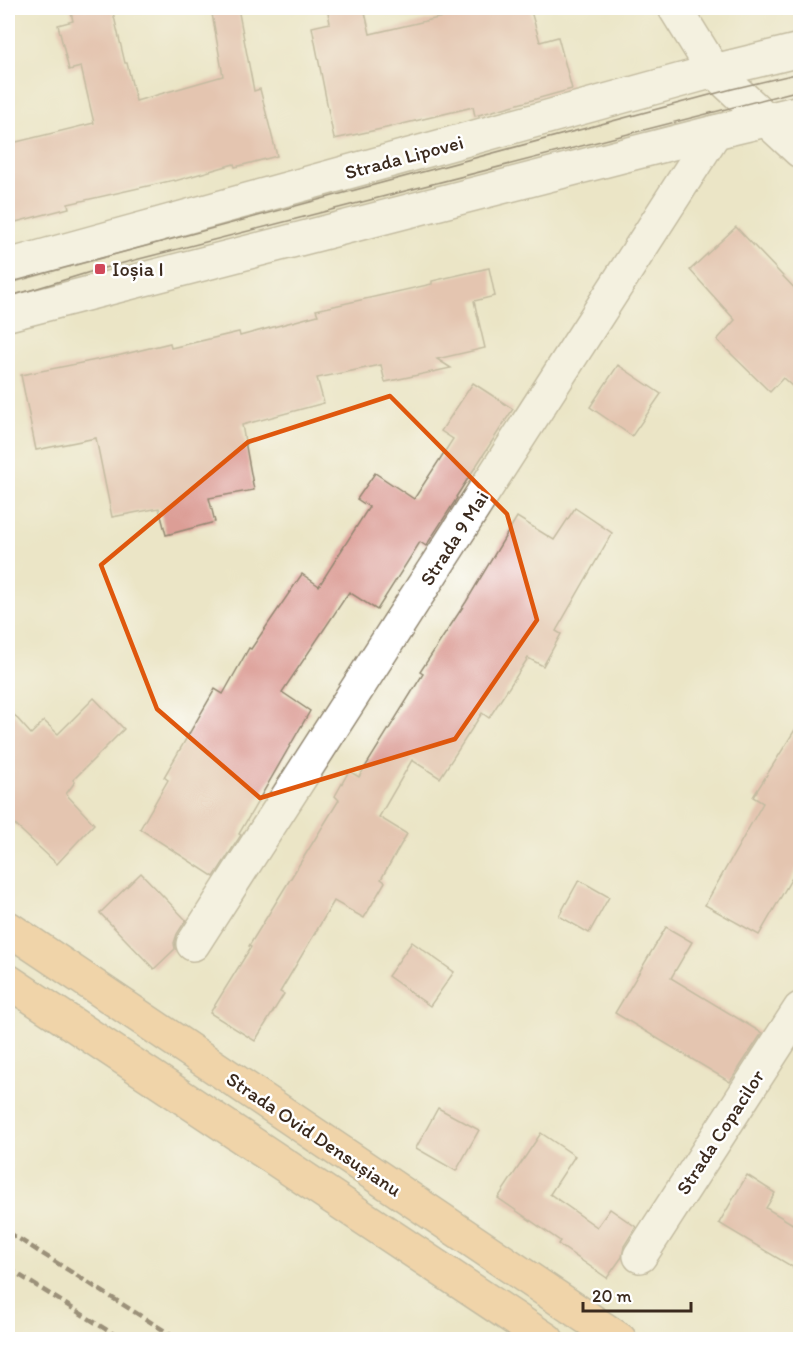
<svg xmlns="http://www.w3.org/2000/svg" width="808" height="1347" viewBox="0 0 808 1347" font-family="Itim,sans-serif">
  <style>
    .building { fill: #dc9e96 }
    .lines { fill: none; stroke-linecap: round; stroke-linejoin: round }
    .minor-casing { stroke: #938872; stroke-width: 36 }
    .major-casing { stroke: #938872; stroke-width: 36 }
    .minor { stroke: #fff; stroke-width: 33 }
    .major { stroke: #f6be86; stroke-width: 33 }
    .tram { stroke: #3b2a1e; stroke-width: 1.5 }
    .rail { stroke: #3b2a1e; stroke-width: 4.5; stroke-dasharray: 9 4.5; stroke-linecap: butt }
    .marked { fill: none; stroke: #df570d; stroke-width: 4.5; stroke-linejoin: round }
    .poi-dot { fill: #d1495b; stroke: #fff; stroke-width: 2 }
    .labels { text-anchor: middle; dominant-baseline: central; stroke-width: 5; stroke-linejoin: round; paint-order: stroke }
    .street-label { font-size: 20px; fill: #3b2a1e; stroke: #fff }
    .poi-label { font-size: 20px; fill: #3b2a1e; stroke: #fff; text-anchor: start }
  </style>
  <rect width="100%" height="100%" fill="#fff"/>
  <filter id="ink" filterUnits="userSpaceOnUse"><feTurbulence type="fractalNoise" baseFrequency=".0167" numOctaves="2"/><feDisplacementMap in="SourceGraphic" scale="12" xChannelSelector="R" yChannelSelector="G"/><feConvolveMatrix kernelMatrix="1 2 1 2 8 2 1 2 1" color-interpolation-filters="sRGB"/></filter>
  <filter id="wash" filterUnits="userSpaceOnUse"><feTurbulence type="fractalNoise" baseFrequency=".008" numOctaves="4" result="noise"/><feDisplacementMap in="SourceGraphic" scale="24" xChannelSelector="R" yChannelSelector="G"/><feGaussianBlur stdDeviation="1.35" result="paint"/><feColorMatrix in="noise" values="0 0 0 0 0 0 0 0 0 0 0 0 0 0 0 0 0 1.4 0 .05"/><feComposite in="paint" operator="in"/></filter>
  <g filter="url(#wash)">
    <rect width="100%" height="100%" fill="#ebe5c6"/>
    <g id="blocks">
      <!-- building -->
      <g class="building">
        <polygon points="70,8 112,8 125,63 127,63 136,101 223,76 211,8 238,8 254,91 260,89 277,156 235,167 234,164 175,181 174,180 68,204 69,208 8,224 8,144 94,123 81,67 69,70 58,25 73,21"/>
        <polygon points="327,8 364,8 370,34 447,16 445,8 530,8 540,42 558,37 572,89 475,116 473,107 386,128 334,139 312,27 330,23"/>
        <polygon points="736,227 801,295 801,394 783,378 770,392 717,340 735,320 690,270"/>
        <polygon points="489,268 495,296 474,301 485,348 437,359 451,368 385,382 381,365 317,378 324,403 242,425 254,490 209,498 215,522 166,535 159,508 112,517 96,438 36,450 21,375 121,355 170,343 171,348 239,332 240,336 318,315 316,310 432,284 432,281"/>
        <polygon points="618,365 661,394 632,436 590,407"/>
        <polygon points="473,383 513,409 456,497 457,498 426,546 420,542 377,610 349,592 282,692 310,711 239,834 241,835 214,877 140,829 168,780 164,777 215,689 223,694 249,648 251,649 302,574 319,586 369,507 357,499 375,473 414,499 453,439 441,431"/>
        <polygon points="575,508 612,533 556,631 561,634 543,666 528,658 489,718 482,713 440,778 412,760 379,817 407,834 381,879 385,882 364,918 334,901 280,992 284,994 255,1041 210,1013 251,947 249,946 339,800 335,796 349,771 359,777 423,674 420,672 466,602 517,517 554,540"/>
        <polygon points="94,698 124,729 73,780 75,782 66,794 94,824 57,864 8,818 8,708 31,734 44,721 58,734"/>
        <polygon points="801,720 801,862 759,935 705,905 763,803 753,797"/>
        <polygon points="141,873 186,920 177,934 174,943 175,949 154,969 100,913"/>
        <polygon points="579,880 609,897 589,933 559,916"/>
        <polygon points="666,927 692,942 671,978 762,1033 730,1082 615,1013"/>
        <polygon points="412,942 454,972 430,1006 388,976"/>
        <polygon points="438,1108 479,1130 456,1171 416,1148"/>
        <polygon points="541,1133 575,1156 550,1194 597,1227 610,1209 636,1227 624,1246 622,1257 607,1278 558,1244 560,1241 498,1198"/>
        <polygon points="747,1175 775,1193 766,1208 801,1229 801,1272 719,1223"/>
      </g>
    </g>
  </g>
  <g filter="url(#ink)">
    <use href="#blocks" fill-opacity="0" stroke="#938872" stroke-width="1.5"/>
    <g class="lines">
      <defs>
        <g id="minor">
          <polyline points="675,8 714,71 800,151"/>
          <polyline points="8,266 714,71 800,50"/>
          <polyline points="8,314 715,132 800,112"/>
          <polyline points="193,944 715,132"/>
          <polyline points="640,1256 800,1009"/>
        </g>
        <g id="major">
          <polyline points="8,928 620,1340"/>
          <polyline points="8,981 547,1340"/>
        </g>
      </defs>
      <!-- minor casing -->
      <use href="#minor" class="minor-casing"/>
      <!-- major casing -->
      <use href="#major" class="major-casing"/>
      <!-- minor -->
      <use href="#minor" class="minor"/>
      <!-- major -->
      <use href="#major" class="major"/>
      <!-- tram -->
      <g class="tram">
        <polyline points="8,283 732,89 800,73"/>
        <polyline points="8,297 100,269 800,90"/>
      </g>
      <!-- rail -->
      <g class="rail">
        <polyline points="8,1232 179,1340"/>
        <polyline points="8,1268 123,1340"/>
      </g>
    </g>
  </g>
  <!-- marked area -->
  <path d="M0 0H808V1347H0ZM390,396l117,118 30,106 -82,119 -195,59 -103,-89 -56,-144 147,-123z" fill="#ebe5c6" fill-opacity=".55" fill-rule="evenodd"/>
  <path class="marked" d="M390,396l117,118 30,106 -82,119 -195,59 -103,-89 -56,-144 147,-123z"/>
  <!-- markers -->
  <rect class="poi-dot" x="94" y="263" width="12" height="12" rx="3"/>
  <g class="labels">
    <!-- street labels -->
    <g class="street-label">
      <text transform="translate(404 157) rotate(-15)">Strada Lipovei</text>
      <text transform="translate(454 538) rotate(-57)">Strada 9 Mai</text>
      <text transform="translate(720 1132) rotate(-57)">Strada Copacilor</text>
      <text transform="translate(314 1134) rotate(34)">Strada Ovid Densușianu</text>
    </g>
    <!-- poi labels -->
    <g class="poi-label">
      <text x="112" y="269">Ioșia I</text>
    </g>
  </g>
  <!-- margin -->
  <rect width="808" height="1347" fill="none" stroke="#fff" stroke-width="30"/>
  <!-- scale -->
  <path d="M583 1302v9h108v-9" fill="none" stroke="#3b2a1e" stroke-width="3"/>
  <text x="592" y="1302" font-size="18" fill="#3b2a1e" stroke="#ffffff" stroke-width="4.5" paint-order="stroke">20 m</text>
</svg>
